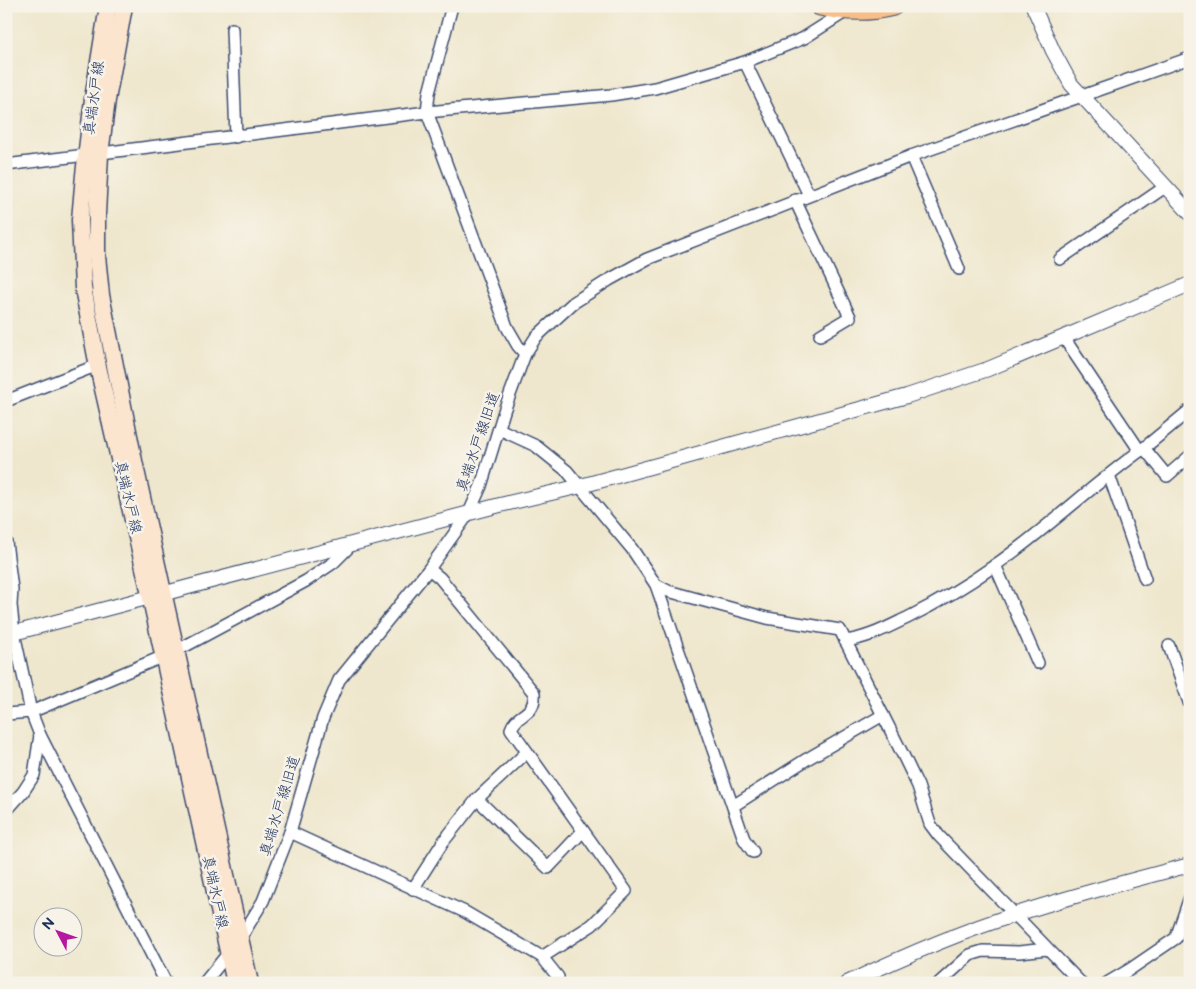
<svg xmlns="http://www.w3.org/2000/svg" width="1196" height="989" viewBox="0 0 1196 989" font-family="'Balsamiq Sans','Klee One',sans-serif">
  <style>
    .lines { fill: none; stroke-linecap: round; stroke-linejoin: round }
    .minor-casing { stroke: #3b4b6f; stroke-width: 14 }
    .tertiary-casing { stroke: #3b4b6f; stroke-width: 16 }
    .secondary-casing { stroke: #3b4b6f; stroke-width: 19 }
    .trunk-casing { stroke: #3b4b6f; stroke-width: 21 }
    .minor { stroke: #fff; stroke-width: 11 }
    .tertiary { stroke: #fff; stroke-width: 14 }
    .secondary { stroke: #fce5cf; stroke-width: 16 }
    .trunk { stroke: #f7be88; stroke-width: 19 }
    .labels { text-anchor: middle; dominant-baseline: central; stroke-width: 5; stroke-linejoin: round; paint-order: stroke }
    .street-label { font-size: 15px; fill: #1b2f5e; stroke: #f7f3e8 }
  </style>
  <rect width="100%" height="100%" fill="#f7f3e8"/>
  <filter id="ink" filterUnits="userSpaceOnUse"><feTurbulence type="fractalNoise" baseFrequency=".02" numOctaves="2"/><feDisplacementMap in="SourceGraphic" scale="10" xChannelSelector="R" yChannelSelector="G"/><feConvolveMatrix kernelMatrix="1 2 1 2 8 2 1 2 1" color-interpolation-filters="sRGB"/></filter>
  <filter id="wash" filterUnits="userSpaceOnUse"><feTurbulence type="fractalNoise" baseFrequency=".0096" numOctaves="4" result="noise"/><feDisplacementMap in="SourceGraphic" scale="20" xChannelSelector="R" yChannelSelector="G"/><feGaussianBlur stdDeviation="1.12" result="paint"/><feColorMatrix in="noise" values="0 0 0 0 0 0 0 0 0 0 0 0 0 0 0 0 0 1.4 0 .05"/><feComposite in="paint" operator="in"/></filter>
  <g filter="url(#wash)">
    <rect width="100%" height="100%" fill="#efe7cd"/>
  </g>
  <g filter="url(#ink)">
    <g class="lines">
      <defs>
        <g id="minor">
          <polyline points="452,6 429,93 427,112 507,327 518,346 525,354"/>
          <polyline points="232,29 236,137"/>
          <polyline points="745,62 809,195"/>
          <polyline points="911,156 959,269"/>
          <polyline points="6,165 427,112 611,95 655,88 745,62 804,38 848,10"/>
          <polyline points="795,200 850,317 820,335"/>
          <polyline points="1060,259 1165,187"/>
          <polyline points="1064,338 1140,451"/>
          <polyline points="6,401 98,365"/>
          <polyline points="499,429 536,446 567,471 632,549 656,585 744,839 753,852"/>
          <polyline points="1144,448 1190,410"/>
          <polyline points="1109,475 1145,579"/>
          <polyline points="6,542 12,589 11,605 14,633 31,712 40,735 34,775 23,792 6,811"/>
          <polyline points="995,565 1038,663"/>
          <path d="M429,569l11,9 94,115c2,23 -17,19 -23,36l115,162 -34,34 -50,32"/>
          <polyline points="656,585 668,591 767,618 840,630 905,759 918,786 930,824 939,836 1081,983"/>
          <path d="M845,641c24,-3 43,-14 64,-24 30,-15 58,-32 85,-51 52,-36 98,-81 150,-118l23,28 23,-20"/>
          <polyline points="1169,646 1190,705"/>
          <polyline points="6,714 31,712 176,651 306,581 333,563 351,545"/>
          <polyline points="40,735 166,983"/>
          <polyline points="477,799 548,868 583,831"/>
          <polyline points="733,806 807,759 883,715"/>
          <polyline points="290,832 465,912 542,957 558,977 555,983"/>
          <polyline points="413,889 443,842 477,799 527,752"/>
          <polyline points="204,983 240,939 263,901 290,832 323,718 339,680 429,569 469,513 481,486 505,408 525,354 536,337 573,303 609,280 647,259 911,156 1190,58"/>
          <polyline points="939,983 970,955 983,951 1019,952 1047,949"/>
          <polyline points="1107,983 1129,970 1176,938 1190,897"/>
        </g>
        <g id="tertiary">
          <polyline points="1033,6 1053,51 1071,84 1190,213"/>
          <polyline points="6,635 500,505 581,486 907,396 988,369 1190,284"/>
          <path d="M847,983c55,-26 112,-51 170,-69 57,-19 115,-34 173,-49"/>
        </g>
        <g id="secondary">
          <polyline points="108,6 93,99 84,175 80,220 83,288 98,367 147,581 235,983"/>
          <polyline points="124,6 107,100 100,154 97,214 97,256 101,295 135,466 250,983"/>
        </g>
        <path id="trunk" d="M820,6c23,5 50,6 73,0"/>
      </defs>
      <!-- minor casing -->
      <use href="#minor" class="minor-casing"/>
      <!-- tertiary casing -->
      <use href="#tertiary" class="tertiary-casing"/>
      <!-- secondary casing -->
      <use href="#secondary" class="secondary-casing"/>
      <!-- trunk casing -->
      <use href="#trunk" class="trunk-casing"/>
      <!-- minor -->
      <use href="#minor" class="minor"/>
      <!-- tertiary -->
      <use href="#tertiary" class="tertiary"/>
      <!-- secondary -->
      <use href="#secondary" class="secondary"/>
      <!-- trunk -->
      <use href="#trunk" class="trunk"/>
    </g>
  </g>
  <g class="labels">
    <!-- street labels -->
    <g class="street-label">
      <text transform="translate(94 98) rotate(-82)">真端水戸線</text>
      <text transform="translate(478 442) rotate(-71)">真端水戸線旧道</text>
      <text transform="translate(128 497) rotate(77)">真端水戸線</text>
      <text transform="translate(280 806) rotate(-73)">真端水戸線旧道</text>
      <text transform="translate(215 892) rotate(78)">真端水戸線</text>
    </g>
  </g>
  <!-- margin -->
  <rect width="1196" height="989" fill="none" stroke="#f7f3e8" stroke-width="25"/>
  <!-- north arrow -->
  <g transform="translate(58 932) rotate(311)"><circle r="24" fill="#f7f3e8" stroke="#9fa5b1"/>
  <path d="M0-4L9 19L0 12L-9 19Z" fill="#b5179e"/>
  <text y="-8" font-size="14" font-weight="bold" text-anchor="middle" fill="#1b2f5e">N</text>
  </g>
</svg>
